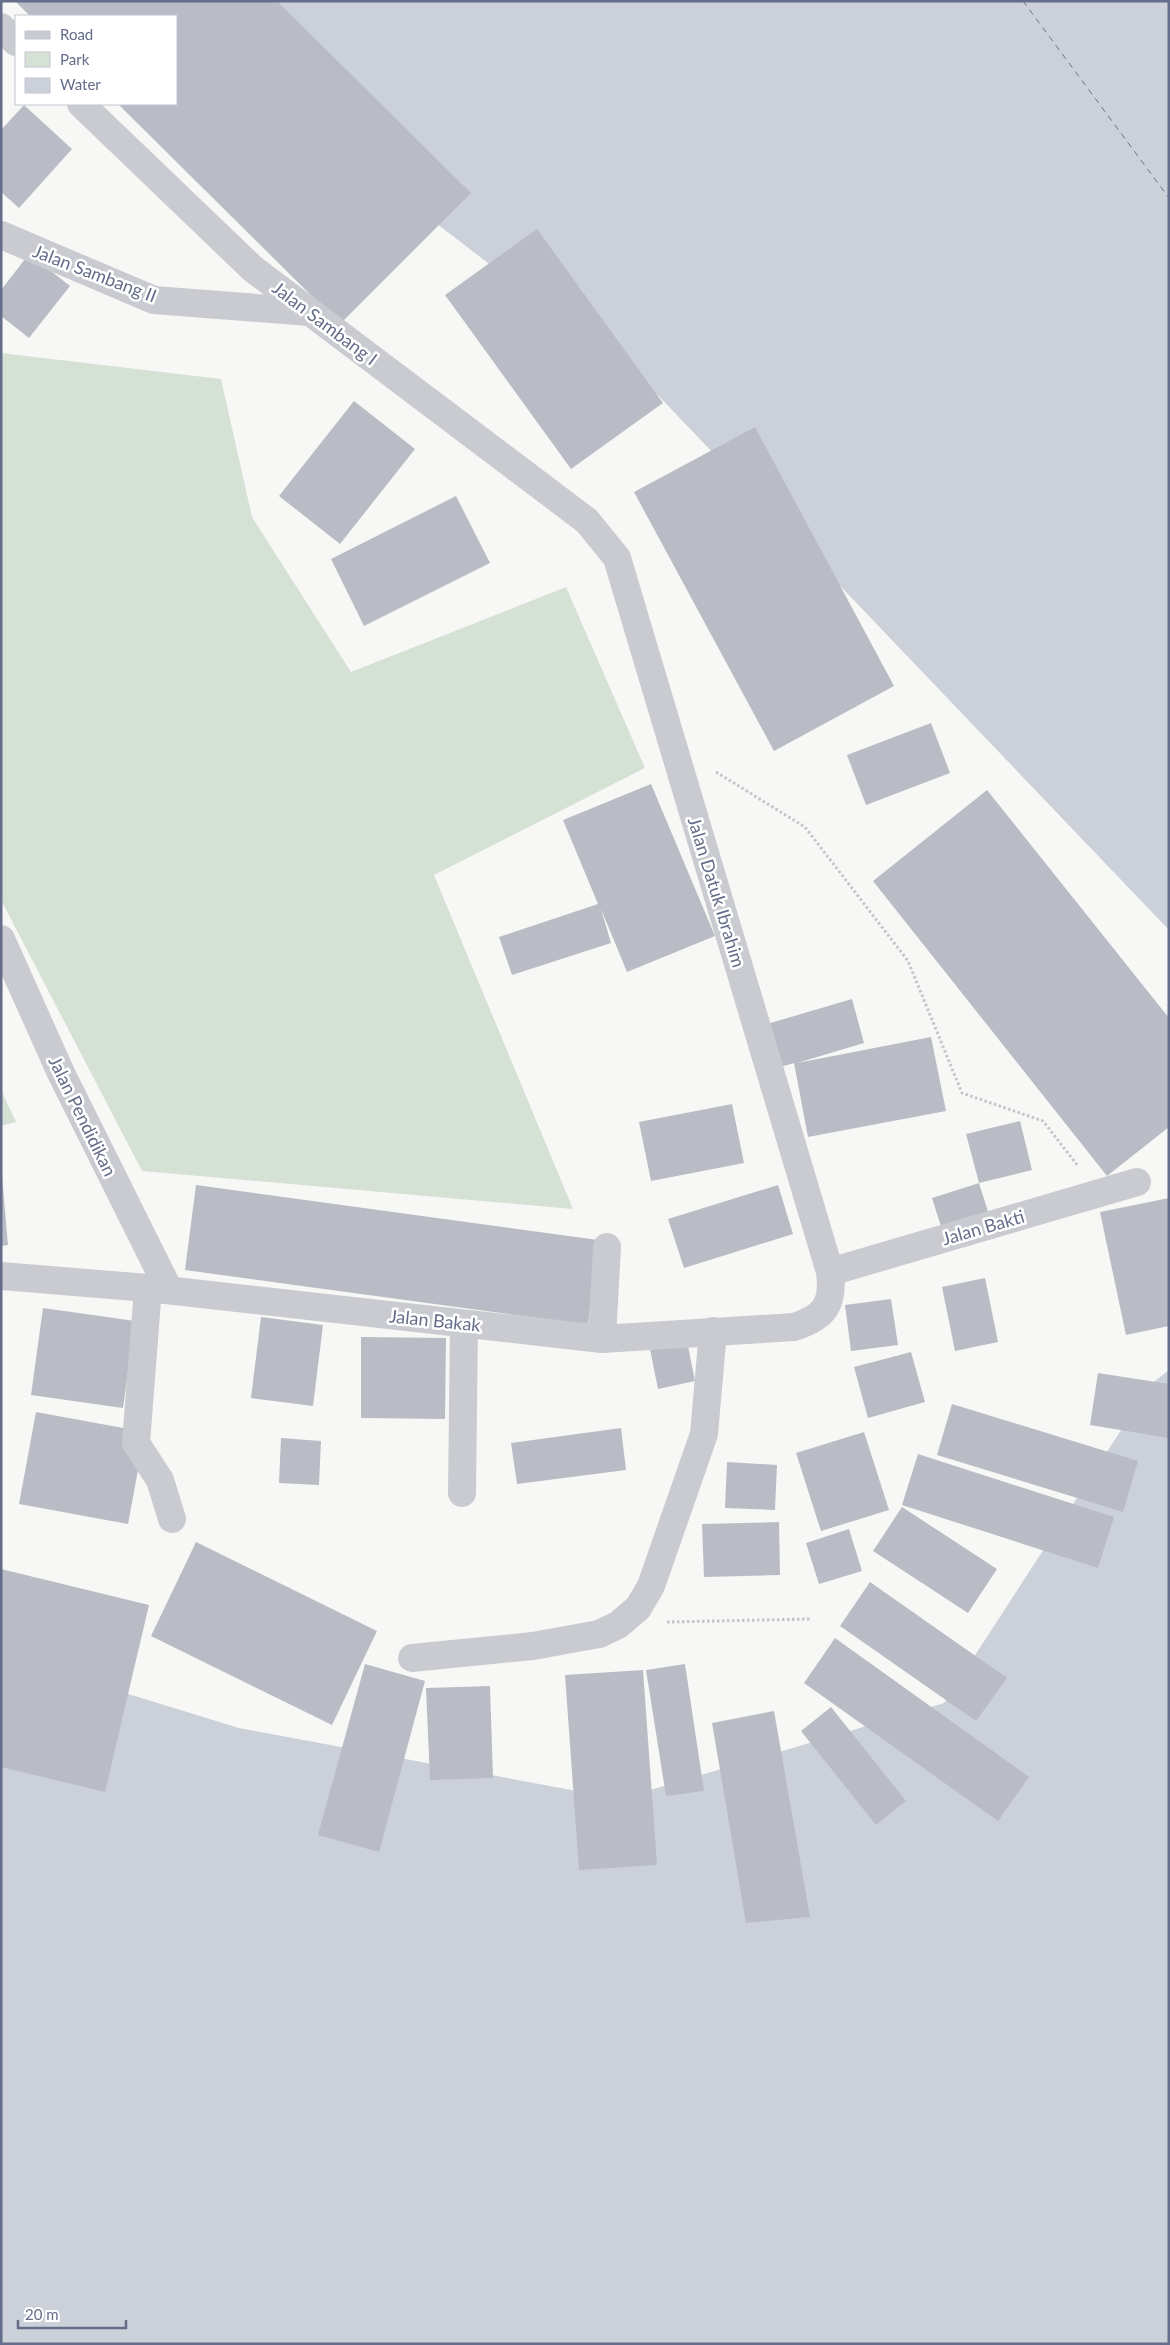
<svg xmlns="http://www.w3.org/2000/svg" width="1170" height="2345" viewBox="0 0 1170 2345" font-family="Lato,sans-serif">
  <style>
    .green { fill: #d6e1d5 }
    .water { fill: #ccd1d9 }
    .lines { fill: none; stroke-linecap: round; stroke-linejoin: round }
    .ferry { stroke: #64748c; stroke-width: 1; stroke-dasharray: 6 5; stroke-linecap: butt }
    .building { fill: #b9bcc4 }
    .path { stroke: #c5c5c8; stroke-width: 3; stroke-dasharray: 2.5 2.5; stroke-linecap: butt }
    .street { stroke: #cacbd0; stroke-width: 28 }
    .labels { text-anchor: middle; dominant-baseline: central; stroke-width: 5; stroke-linejoin: round; paint-order: stroke }
    .street-label { font-size: 18px; fill: #646d89; stroke: #fff }
  </style>
  <rect width="100%" height="100%" fill="#f7f8f5"/>
  <!-- green -->
  <g class="green">
    <polygon points="1,353 221,379 252,517 351,672 566,587 645,768 434,875 573,1209 142,1171 1,900"/>
    <polygon points="1,1090 16,1122 1,1126"/>
  </g>
  <!-- water -->
  <g class="water">
    <polygon points="151,1 1169,1 1169,930 651,388 235,69 176,16 170,16"/>
    <polygon points="1169,1370 1169,2344 1,2344 1,1655 239,1728 620,1799 944,1703 1151,1384"/>
  </g>
  <g class="lines">
    <!-- ferry -->
    <polyline class="ferry" points="1023,1 1169,198"/>
  </g>
  <!-- building -->
  <g class="building">
    <polygon points="15,1 277,1 471,193 340,324 118,104 176,104 176,16 30,16"/>
    <polygon points="24,105 72,149 19,208 1,192 1,130"/>
    <polygon points="537,229 663,403 571,469 445,295"/>
    <polygon points="29,254 70,286 29,338 1,316 1,290"/>
    <polygon points="354,401 415,449 340,544 279,496"/>
    <polygon points="755,427 894,686 774,751 634,492"/>
    <polygon points="456,496 490,563 364,626 331,559"/>
    <polygon points="931,723 950,773 866,805 847,755"/>
    <polygon points="651,784 715,936 627,972 601,909 611,943 512,975 499,937 598,904 563,820"/>
    <polygon points="987,790 1169,1018 1169,1127 1107,1176 873,881"/>
    <polygon points="852,999 864,1043 797,1063 931,1037 946,1111 808,1137 794,1063 780,1067 767,1024"/>
    <polygon points="732,1104 744,1163 651,1181 639,1122"/>
    <polygon points="1020,1121 1032,1170 979,1183 966,1134"/>
    <polygon points="1,1164 8,1245 1,1246"/>
    <polygon points="979,1183 990,1218 943,1233 932,1198"/>
    <polygon points="196,1185 598,1240 588,1325 185,1270"/>
    <polygon points="778,1185 793,1234 684,1268 668,1219"/>
    <polygon points="1169,1198 1169,1326 1126,1335 1100,1212"/>
    <polygon points="985,1278 998,1342 955,1351 942,1287"/>
    <polygon points="891,1299 898,1345 851,1351 845,1305"/>
    <polygon points="43,1308 135,1321 123,1408 31,1395"/>
    <polygon points="261,1317 323,1325 313,1406 251,1398"/>
    <polygon points="361,1337 446,1338 445,1419 361,1418"/>
    <polygon points="687,1341 695,1381 658,1389 650,1349"/>
    <polygon points="911,1352 925,1402 868,1418 854,1367"/>
    <polygon points="1098,1373 1169,1384 1169,1438 1090,1425"/>
    <polygon points="952,1404 1138,1461 1123,1512 937,1455"/>
    <polygon points="36,1412 145,1432 128,1524 19,1504"/>
    <polygon points="621,1428 626,1470 517,1484 511,1443"/>
    <polygon points="864,1432 889,1510 821,1531 796,1453"/>
    <polygon points="281,1438 321,1441 319,1485 279,1483"/>
    <polygon points="918,1454 1114,1517 1098,1568 902,1505"/>
    <polygon points="727,1462 777,1465 775,1510 725,1508"/>
    <polygon points="902,1507 997,1569 968,1613 873,1551"/>
    <polygon points="779,1522 780,1575 704,1577 702,1524"/>
    <polygon points="849,1529 862,1571 819,1584 806,1543"/>
    <polygon points="196,1542 377,1631 332,1725 151,1636"/>
    <polygon points="1,1569 149,1605 105,1792 1,1767"/>
    <polygon points="870,1582 1007,1678 976,1721 840,1626"/>
    <polygon points="835,1638 1029,1777 998,1821 804,1683"/>
    <polygon points="365,1664 425,1681 379,1852 318,1835"/>
    <polygon points="685,1664 704,1791 666,1796 646,1670"/>
    <polygon points="643,1670 657,1865 579,1870 565,1675"/>
    <polygon points="490,1686 493,1778 430,1780 426,1688"/>
    <polygon points="831,1707 906,1801 876,1825 801,1731"/>
    <polygon points="774,1711 810,1917 746,1923 712,1723"/>
  </g>
  <g class="lines">
    <!-- path -->
    <g class="path">
      <polyline points="716,772 805,827 908,961 962,1093 1043,1121 1078,1166"/>
      <polyline points="667,1622 810,1619"/>
    </g>
    <!-- street -->
    <g class="street">
      <polyline points="1,27 16,42"/>
      <polyline points="1,235 154,300 310,312"/>
      <polyline points="1,939 61,1073 169,1290"/>
      <polyline points="830,1272 1137,1182"/>
      <path d="M1,1276l147,12 454,51 192,-12c31,-10 40,-23 36,-55l-213,-714 -30,-37 -334,-252 -172,-165"/>
      <polyline points="148,1288 136,1443 160,1480 172,1519"/>
      <polyline points="602,1339 607,1247"/>
      <polyline points="462,1493 464,1324"/>
      <polyline points="412,1658 533,1646 599,1634 618,1625 638,1608 651,1586 704,1434 713,1331"/>
    </g>
  </g>
  <g class="labels">
    <!-- street labels -->
    <g class="street-label">
      <text transform="translate(95 273) rotate(21)">Jalan Sambang II</text>
      <text transform="translate(325 323) rotate(37)">Jalan Sambang I</text>
      <text transform="translate(717 892) rotate(73)">Jalan Datuk Ibrahim</text>
      <text transform="translate(83 1116) rotate(64)">Jalan Pendidikan</text>
      <text transform="translate(983 1227) rotate(-16)">Jalan Bakti</text>
      <text transform="translate(435 1320) rotate(6)">Jalan Bakak</text>
    </g>
  </g>
  <!-- border -->
  <rect width="1170" height="2345" fill="none" stroke="#646d89" stroke-width="5"/>
  <!-- legend -->
  <rect x="15" y="15" width="162" height="90" fill="#ffffff" stroke="#c1c5d0"/>
  <rect x="25" y="31" width="25" height="8" fill="#cacbd0" stroke="#c1c5d0"/>
  <text x="60" y="40" font-size="15" fill="#646d89">Road</text>
  <rect x="25" y="52" width="25" height="15" fill="#d6e1d5" stroke="#c1c5d0"/>
  <text x="60" y="65" font-size="15" fill="#646d89">Park</text>
  <rect x="25" y="78" width="25" height="15" fill="#ccd1d9" stroke="#c1c5d0"/>
  <text x="60" y="90" font-size="15" fill="#646d89">Water</text>
  <!-- scale -->
  <path d="M18 2320v8h108v-8" fill="none" stroke="#646d89" stroke-width="2.5"/>
  <text x="25" y="2320" font-size="15" fill="#646d89" stroke="#ffffff" stroke-width="4" paint-order="stroke">20 m</text>
</svg>
